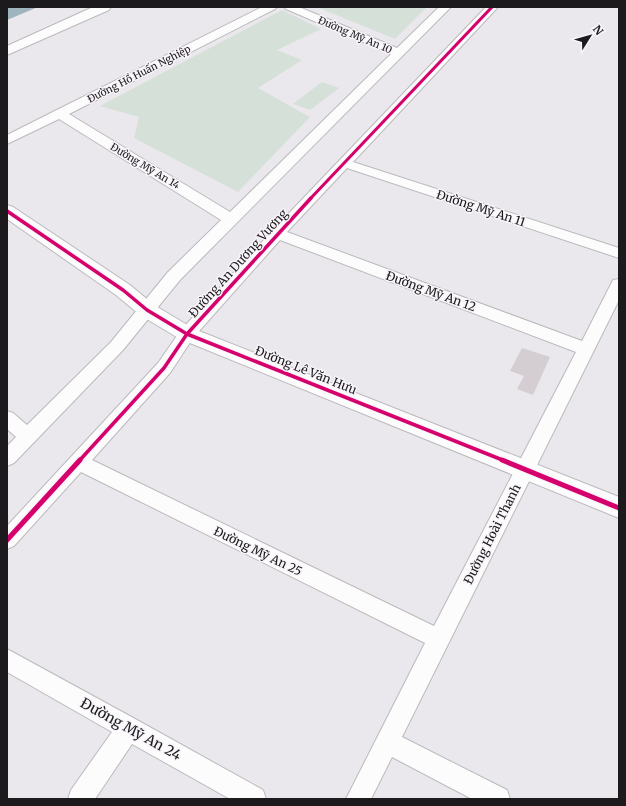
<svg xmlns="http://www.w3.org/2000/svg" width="626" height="806" viewBox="0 0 626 806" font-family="Merriweather,serif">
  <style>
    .green { fill: #d5e0d9 }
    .water { fill: #9eb4bf }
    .building { fill: #d4ced2 }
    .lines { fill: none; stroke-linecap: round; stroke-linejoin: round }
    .minor-casing { stroke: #bab9bc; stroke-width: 2 }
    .tertiary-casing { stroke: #bab9bc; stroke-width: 2 }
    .secondary-casing { stroke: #bab9bc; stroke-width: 2 }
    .minor { fill: #fcfcfc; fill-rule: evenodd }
    .tertiary { fill: #fcfcfc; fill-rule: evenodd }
    .secondary { fill: #fcfcfc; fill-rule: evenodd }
    .cycleway-far2-casing { stroke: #f8f4fa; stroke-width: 4.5 }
    .cycleway-far1-casing { stroke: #f8f4fa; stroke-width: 6 }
    .cycleway-casing { stroke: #f8f4fa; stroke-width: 8 }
    .cycleway-far2 { stroke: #d6006c; stroke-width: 3 }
    .cycleway-far1 { stroke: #d6006c; stroke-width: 3.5 }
    .cycleway { stroke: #d6006c; stroke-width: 5 }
    .labels { text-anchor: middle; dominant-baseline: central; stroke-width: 3; stroke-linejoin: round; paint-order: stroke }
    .far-street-label { font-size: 10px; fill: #1c1a1c; stroke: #f8f4fa }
    .street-label { font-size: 12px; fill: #1c1a1c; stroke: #f8f4fa }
    .near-street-label { font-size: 14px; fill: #1c1a1c; stroke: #f8f4fa }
  </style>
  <rect width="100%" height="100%" fill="#eae8ec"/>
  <!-- green -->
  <g class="green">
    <polygon points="317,7 427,7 395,39"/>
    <polygon points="282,10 321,29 277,50 302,60 258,88 310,117 238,192 134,138 139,117 100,106"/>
    <polygon points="322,82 339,88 310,110 293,104"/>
  </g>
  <!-- water -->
  <polygon class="water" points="7,7 38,7 7,20"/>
  <!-- building -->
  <polygon class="building" points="522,348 550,357 533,395 517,389 524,376 510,371"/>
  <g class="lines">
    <defs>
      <g id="minor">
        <polygon points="262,7 277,7 275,9 69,114 230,212 391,54 286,9 284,7 299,7 397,48 439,7 451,7 180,280 123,350 14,463 7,466 7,446 16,437 7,429 7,411 13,413 27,425 111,342 168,272 221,220 59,119 7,144 7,135"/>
        <path d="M486,7h12l-145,155 266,86v10l-272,-90 -60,64 295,109 29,-57 2,-4 6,-1v21l-217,437 105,53 3,9h-38l-80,-42 -21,42h-25l79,-156 -344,-171 -67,74 -7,3v-23l151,-163 23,-33 91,-99zM280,240l296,112 -142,274 -342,-166 78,-87 23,-35z"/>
        <polygon points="7,649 137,720 263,790 266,799 230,799 132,744 95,799 68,799 71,790 112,732 7,672"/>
      </g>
      <polygon id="tertiary" points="7,205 13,207 130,285 154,305 194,329 619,497 619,518 180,339 140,315 116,295 7,219"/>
      <polygon id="secondary" points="93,7 111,7 109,10 7,55 7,46"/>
    </defs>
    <!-- minor casing -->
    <use href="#minor" class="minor-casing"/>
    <!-- tertiary casing -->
    <use href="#tertiary" class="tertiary-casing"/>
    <!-- secondary casing -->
    <use href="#secondary" class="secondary-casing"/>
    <!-- minor -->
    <use href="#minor" class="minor"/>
    <!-- tertiary -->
    <use href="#tertiary" class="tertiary"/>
    <!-- secondary -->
    <use href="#secondary" class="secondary"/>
    <defs>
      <polyline id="cycleway-far2" points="310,199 492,7"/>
      <g id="cycleway-far1">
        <polyline points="7,211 123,290 147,310 187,334 505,461"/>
        <polyline points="79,461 164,368 187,334 311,198"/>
      </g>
      <g id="cycleway">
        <polyline points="502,460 619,508"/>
        <polyline points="7,540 80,460"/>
      </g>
    </defs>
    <!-- cycleway-far2 casing -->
    <use href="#cycleway-far2" class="cycleway-far2-casing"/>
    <!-- cycleway-far1 casing -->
    <use href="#cycleway-far1" class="cycleway-far1-casing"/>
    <!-- cycleway casing -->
    <use href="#cycleway" class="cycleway-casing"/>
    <!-- cycleway-far2 -->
    <use href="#cycleway-far2" class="cycleway-far2"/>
    <!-- cycleway-far1 -->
    <use href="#cycleway-far1" class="cycleway-far1"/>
    <!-- cycleway -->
    <use href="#cycleway" class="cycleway"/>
  </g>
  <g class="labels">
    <!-- far-street labels -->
    <g class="far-street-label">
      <text transform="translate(355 35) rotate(23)">Đường Mỹ An 10</text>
      <text transform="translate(139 74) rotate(-27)">Đường Hồ Huấn Nghiệp</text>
      <text transform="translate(145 166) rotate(31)">Đường Mỹ An 14</text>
    </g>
    <!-- street labels -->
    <g class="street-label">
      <text transform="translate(481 208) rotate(18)">Đường Mỹ An 11</text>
      <text transform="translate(238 263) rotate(-48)">Đường An Dương Vương</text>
      <text transform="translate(431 291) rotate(20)">Đường Mỹ An 12</text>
      <text transform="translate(306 370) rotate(22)">Đường Lê Văn Hưu</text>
      <text transform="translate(492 534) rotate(-63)">Đường Hoài Thanh</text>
      <text transform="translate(258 551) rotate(26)">Đường Mỹ An 25</text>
    </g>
    <!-- near-street labels -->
    <g class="near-street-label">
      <text transform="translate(131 729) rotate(29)">Đường Mỹ An 24</text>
    </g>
  </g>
  <!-- border -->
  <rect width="626" height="806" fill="none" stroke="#1c1a1c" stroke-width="16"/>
  <!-- north arrow -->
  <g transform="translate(590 36) rotate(53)" stroke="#f8f4fa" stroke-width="3" paint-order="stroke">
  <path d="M0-3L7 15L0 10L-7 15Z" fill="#1c1a1c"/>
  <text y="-6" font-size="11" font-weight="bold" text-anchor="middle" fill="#1c1a1c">N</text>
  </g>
</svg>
